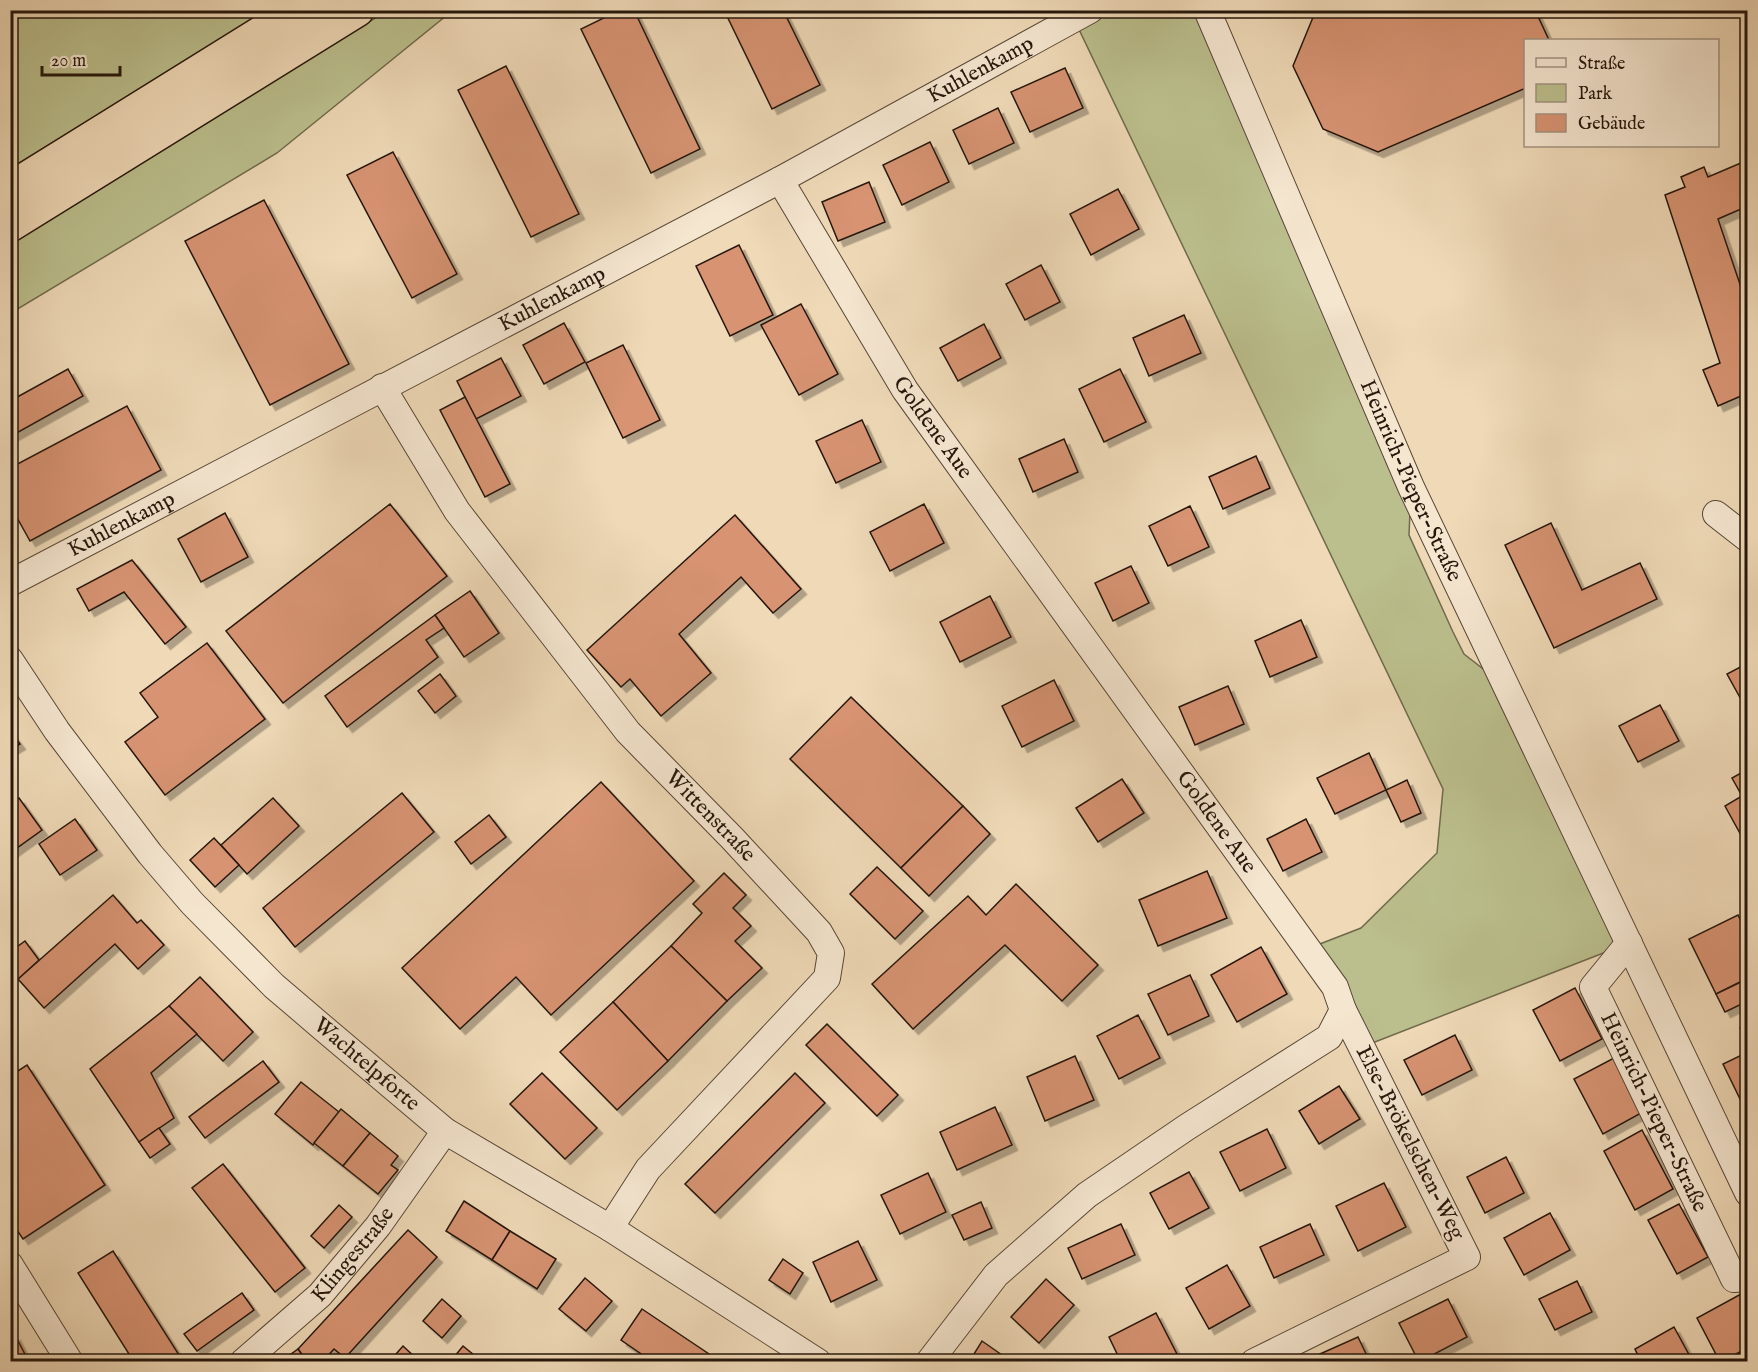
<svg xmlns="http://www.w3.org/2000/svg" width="1758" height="1372" viewBox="0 0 1758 1372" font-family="'IM FELL English',serif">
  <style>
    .green { fill: #bbbf8d; stroke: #706a4c; stroke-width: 1.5 }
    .building { fill: #d79372; stroke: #25160b; stroke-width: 1.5; filter: url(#shadow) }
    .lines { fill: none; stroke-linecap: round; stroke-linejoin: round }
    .minor-casing { stroke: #584736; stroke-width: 28 }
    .highway-casing { stroke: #25160b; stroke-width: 36 }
    .minor { stroke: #f5e6d0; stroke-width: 26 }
    .highway { stroke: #efd9b7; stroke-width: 33 }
    .labels { text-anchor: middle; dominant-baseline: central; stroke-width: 4.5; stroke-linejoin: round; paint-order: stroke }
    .street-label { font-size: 22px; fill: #25160b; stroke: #f5e6d0 }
  </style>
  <defs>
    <filter id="shadow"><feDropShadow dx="5.5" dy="5.5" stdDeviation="0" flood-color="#0004"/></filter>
  </defs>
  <rect width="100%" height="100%" fill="#efd9b7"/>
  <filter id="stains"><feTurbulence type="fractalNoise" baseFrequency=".00333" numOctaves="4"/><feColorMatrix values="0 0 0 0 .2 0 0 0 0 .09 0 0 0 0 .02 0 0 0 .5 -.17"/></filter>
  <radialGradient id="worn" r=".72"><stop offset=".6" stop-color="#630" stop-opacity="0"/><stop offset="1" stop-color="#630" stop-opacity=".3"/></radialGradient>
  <!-- green -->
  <g class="green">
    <polygon points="17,10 269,11 11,168 10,19"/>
    <polygon points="387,11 452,11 277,153 11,313 11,244 122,170"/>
    <polygon points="1090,11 1207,11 1411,487 1409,535 1453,632 1464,654 1505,686 1629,943 1362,1047 1307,949 1361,928 1437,853 1443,789 1074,19"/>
  </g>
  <!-- building -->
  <g class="building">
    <polygon points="620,10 634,10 700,149 651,173 581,29"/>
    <polygon points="724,10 783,10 820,85 772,109"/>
    <polygon points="1316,10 1535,10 1549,40 1526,40 1526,88 1378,152 1323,129 1293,66"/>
    <polygon points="506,66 579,214 531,237 458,90"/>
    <polygon points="1065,68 1083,108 1030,132 1011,92"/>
    <polygon points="998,108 1014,143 969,164 953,130"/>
    <polygon points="930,142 949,182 902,205 883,165"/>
    <polygon points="393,152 457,274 412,298 347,175"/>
    <polygon points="1748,160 1748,206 1718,219 1748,308 1748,393 1718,406 1703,370 1720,363 1665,195 1685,187 1681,177 1704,167 1708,177"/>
    <polygon points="869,182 885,222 838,241 822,202"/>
    <polygon points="1118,189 1139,229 1091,255 1070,214"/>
    <polygon points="264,200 349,364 270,405 185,241"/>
    <polygon points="739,245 773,315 730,336 696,266"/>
    <polygon points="1041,265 1060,302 1025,320 1006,284"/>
    <polygon points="801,304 838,374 799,395 761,325"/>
    <polygon points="1184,315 1201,353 1149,376 1133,338"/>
    <polygon points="564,323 585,362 544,384 523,345"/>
    <polygon points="984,324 1001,358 958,381 940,348"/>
    <polygon points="623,345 660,420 623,438 586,363"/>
    <polygon points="501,358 521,396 476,419 457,381"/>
    <polygon points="68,369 83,396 13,435 10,401"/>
    <polygon points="1120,369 1146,422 1104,442 1079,389"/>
    <polygon points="465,397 510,484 485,497 440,410"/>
    <polygon points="127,406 161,470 30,541 10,505 10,468"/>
    <polygon points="862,420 881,462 836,483 816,441"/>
    <polygon points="1064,439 1078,472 1033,492 1019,459"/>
    <polygon points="1256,456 1270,488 1223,509 1209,477"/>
    <polygon points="390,504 447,576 283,703 226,631"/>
    <polygon points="924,504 944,543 890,571 870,532"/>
    <polygon points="1190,506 1209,547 1168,566 1149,526"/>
    <polygon points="225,513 248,557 201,582 178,539"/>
    <polygon points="735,515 801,589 773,613 741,577 679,634 711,673 661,716 630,679 621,687 587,650"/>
    <polygon points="1551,523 1582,590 1640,563 1657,599 1554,648 1505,545"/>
    <polygon points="132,560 186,627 165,644 124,592 89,611 77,589"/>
    <polygon points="1131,566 1149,603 1113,621 1095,583"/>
    <polygon points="470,591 499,633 464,657 435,615"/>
    <polygon points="990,596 1011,637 960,662 940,622"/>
    <polygon points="435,615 444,628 426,640 438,657 347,727 325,696"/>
    <polygon points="1301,620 1317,657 1270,677 1255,641"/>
    <polygon points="207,643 265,719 165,795 125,742 158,717 140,693"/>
    <polygon points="1748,663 1748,712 1727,674"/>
    <polygon points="440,674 456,696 435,713 418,691"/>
    <polygon points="1054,680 1074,721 1022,747 1002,706"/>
    <polygon points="1228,686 1244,724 1195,745 1179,707"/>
    <polygon points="851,697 963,806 901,868 790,759"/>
    <polygon points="1660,705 1679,741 1638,762 1619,726"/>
    <polygon points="10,731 20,744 10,750"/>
    <polygon points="1369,753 1386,790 1335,814 1317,778"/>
    <polygon points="1748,769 1748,846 1747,846 1725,806 1742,796 1732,778"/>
    <polygon points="1122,779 1144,813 1098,842 1076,808"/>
    <polygon points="1407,780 1421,813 1401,822 1386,790"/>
    <polygon points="601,782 694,881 551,1015 516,977 460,1029 402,968"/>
    <polygon points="402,793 434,832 295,947 263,908"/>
    <polygon points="19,798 42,830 10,853 10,804"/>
    <polygon points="273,798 299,826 247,874 221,845"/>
    <polygon points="963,806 990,834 929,896 901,868"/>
    <polygon points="489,815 506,837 471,864 455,842"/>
    <polygon points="75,819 97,850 60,875 39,844"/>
    <polygon points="1306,819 1322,852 1283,871 1267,839"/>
    <polygon points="214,838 239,865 215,887 190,860"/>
    <polygon points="877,867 923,911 895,939 850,894"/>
    <polygon points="1207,871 1227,918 1158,946 1139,900"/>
    <polygon points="724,873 746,895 733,908 751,926 735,941 762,968 727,1001 671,946 702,913 693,904"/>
    <polygon points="1016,884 1098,965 1062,1001 1005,945 913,1029 872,984 968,896 986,915"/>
    <polygon points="113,895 137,923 141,920 164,945 138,969 115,944 44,1008 18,979"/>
    <polygon points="1738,915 1748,935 1748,978 1716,994 1689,939"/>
    <polygon points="25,941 39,960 18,979 10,969 10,952"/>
    <polygon points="671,946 727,1001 668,1061 613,1002"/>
    <polygon points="1261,947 1287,994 1237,1022 1211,975"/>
    <polygon points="1190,975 1209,1016 1168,1035 1148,994"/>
    <polygon points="200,977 253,1032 223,1061 169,1006"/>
    <polygon points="1747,979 1748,1001 1725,1012 1716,994"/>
    <polygon points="1575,988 1602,1039 1560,1061 1533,1010"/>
    <polygon points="613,1002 668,1061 617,1110 560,1052"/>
    <polygon points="169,1006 197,1034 151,1073 174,1118 139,1142 90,1069"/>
    <polygon points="1138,1015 1160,1058 1119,1079 1097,1036"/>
    <polygon points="827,1024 898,1095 877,1116 806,1045"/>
    <polygon points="1748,1025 1748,1042 1740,1028"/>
    <polygon points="1455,1035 1472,1070 1422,1095 1404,1060"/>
    <polygon points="1748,1052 1748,1098 1741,1101 1723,1064"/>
    <polygon points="1075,1056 1094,1100 1045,1121 1027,1077"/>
    <polygon points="1614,1058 1643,1112 1603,1134 1574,1079"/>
    <polygon points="263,1061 279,1082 205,1138 189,1117"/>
    <polygon points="27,1065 105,1185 23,1239 10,1220 10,1076"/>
    <polygon points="542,1073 597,1128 565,1159 510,1104"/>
    <polygon points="795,1073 825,1103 715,1213 685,1184"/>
    <polygon points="301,1082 339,1112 313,1145 275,1114"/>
    <polygon points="1339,1086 1360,1119 1319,1144 1299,1111"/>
    <polygon points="995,1107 1012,1145 957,1170 940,1132"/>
    <polygon points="341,1109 370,1133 343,1166 314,1143"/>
    <polygon points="159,1128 170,1144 150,1158 139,1142"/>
    <polygon points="1267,1129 1286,1168 1240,1191 1220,1152"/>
    <polygon points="1642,1130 1673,1189 1635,1210 1604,1151"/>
    <polygon points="370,1133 398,1156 391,1165 398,1170 378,1194 343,1166"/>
    <polygon points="1506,1157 1524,1193 1485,1213 1467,1177"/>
    <polygon points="223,1164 305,1268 275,1292 192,1188"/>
    <polygon points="1189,1172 1209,1208 1169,1229 1150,1193"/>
    <polygon points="928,1173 946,1212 900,1234 881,1195"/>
    <polygon points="1384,1183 1406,1227 1358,1251 1336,1206"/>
    <polygon points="464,1201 510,1231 492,1260 446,1231"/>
    <polygon points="981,1202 992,1228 964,1240 952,1215"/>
    <polygon points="1679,1204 1708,1257 1677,1274 1648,1220"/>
    <polygon points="339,1205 352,1217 324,1248 311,1236"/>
    <polygon points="1550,1213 1570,1250 1524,1275 1504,1238"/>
    <polygon points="1121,1224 1135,1255 1082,1279 1068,1248"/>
    <polygon points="1310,1224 1324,1255 1274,1278 1260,1247"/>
    <polygon points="408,1230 437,1257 345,1358 334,1349 322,1362 307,1362 298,1349"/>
    <polygon points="510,1231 556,1259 537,1289 492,1260"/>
    <polygon points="858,1241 877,1280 831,1302 813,1262"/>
    <polygon points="113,1251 181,1358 176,1362 134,1362 78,1273"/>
    <polygon points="783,1259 803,1273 790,1294 769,1280"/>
    <polygon points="1227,1265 1250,1306 1209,1329 1186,1288"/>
    <polygon points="585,1278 612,1301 586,1331 559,1309"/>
    <polygon points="1046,1279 1074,1305 1039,1343 1011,1317"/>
    <polygon points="1577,1281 1592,1312 1555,1330 1539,1299"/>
    <polygon points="242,1293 254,1310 197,1351 184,1334"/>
    <polygon points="1741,1294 1748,1305 1748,1348 1720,1362 1697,1318"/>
    <polygon points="442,1299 461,1316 442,1338 423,1321"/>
    <polygon points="1448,1299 1467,1337 1419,1362 1399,1323"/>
    <polygon points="642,1309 715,1358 713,1362 653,1362 621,1340"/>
    <polygon points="1156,1313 1179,1358 1171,1362 1121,1362 1109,1337"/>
    <polygon points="1674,1327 1693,1362 1641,1362 1635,1349"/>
    <polygon points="15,1335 29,1362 10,1362 10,1337"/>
    <polygon points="1358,1337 1370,1362 1312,1362 1311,1358"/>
    <polygon points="982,1341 1012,1362 969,1362"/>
    <polygon points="403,1346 420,1362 389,1362"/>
    <polygon points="463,1346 480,1360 479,1362 450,1362"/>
    <polygon points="298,1349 307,1362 280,1362"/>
  </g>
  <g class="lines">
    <defs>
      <g id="minor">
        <path id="s1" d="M1207,10l204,477 337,706"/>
        <path id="s2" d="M780,180l125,210 430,597 8,23 -14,27 -142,90 -100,68 -91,80 -67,87"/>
        <path id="s3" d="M382,387l75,124 171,221 104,106 87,94 12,21 -4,25 -179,191 -38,59"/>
        <polyline points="1716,514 1748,539"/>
        <path id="s4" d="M10,583l770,-403 310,-170"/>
        <path id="s5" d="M10,660l47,71 93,123 42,49 82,83 48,41 123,104 165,97 208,134"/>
        <path id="s6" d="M1629,943l-36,44 141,292 14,-1"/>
        <polyline points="10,1265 70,1362"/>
        <path id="s7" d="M243,1362l77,-67 58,-69 67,-95"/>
        <polyline points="1254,1362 1467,1257 1343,1010"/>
      </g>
      <g id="highway">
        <polyline points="10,189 298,10"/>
        <polyline points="10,225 357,10"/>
      </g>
    </defs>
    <!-- minor casing -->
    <use href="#minor" class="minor-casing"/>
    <!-- highway casing -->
    <use href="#highway" class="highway-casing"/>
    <!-- minor -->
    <use href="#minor" class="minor"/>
    <!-- highway -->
    <use href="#highway" class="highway"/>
  </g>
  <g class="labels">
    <!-- street labels -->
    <g class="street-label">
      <text stroke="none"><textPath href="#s4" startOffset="1098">Kuhlenkamp</textPath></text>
      <text stroke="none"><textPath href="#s4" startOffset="612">Kuhlenkamp</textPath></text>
      <text stroke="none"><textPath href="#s2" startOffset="291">Goldene Aue</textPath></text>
      <text stroke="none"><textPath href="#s1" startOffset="513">Heinrich-Pieper-Straße</textPath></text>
      <text stroke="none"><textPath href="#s4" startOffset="126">Kuhlenkamp</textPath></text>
      <text stroke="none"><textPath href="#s3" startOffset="542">Wittenstraße</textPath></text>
      <text stroke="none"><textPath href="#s2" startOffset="777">Goldene Aue</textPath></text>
      <text stroke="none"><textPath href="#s5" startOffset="542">Wachtelpforte</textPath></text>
      <text stroke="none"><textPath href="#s6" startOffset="196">Heinrich-Pieper-Straße</textPath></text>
      <text transform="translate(1410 1143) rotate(63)">Else-Brökelschen-Weg</text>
      <text stroke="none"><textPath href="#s7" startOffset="154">Klingestraße</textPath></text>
    </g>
  </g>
  <!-- margin -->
  <rect width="1758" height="1372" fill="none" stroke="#efd9b7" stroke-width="36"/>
  <rect x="12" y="12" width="1734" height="1348" fill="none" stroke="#25160b" stroke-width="3"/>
  <rect x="18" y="18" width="1722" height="1336" fill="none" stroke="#25160b" stroke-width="1.5"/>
  <!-- legend -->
  <rect x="1524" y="39" width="195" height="108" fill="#f5e6d0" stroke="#a29381" stroke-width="1.5"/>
  <rect x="1536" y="58" width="30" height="9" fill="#f5e6d0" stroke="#a29381" stroke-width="1.5"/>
  <text x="1578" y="69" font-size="18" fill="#25160b">Straße</text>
  <rect x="1536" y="84" width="30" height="18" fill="#bbbf8d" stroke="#a29381" stroke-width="1.5"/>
  <text x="1578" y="99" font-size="18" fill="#25160b">Park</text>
  <rect x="1536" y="114" width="30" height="18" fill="#d79372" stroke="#a29381" stroke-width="1.5"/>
  <text x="1578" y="129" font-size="18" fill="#25160b">Gebäude</text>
  <!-- scale -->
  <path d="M42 66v9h78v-9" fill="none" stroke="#25160b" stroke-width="3"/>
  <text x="51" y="66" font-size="18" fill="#25160b" stroke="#f5e6d0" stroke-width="4.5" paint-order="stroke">20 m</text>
  <rect width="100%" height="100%" filter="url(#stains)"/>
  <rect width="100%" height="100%" fill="url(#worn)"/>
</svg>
